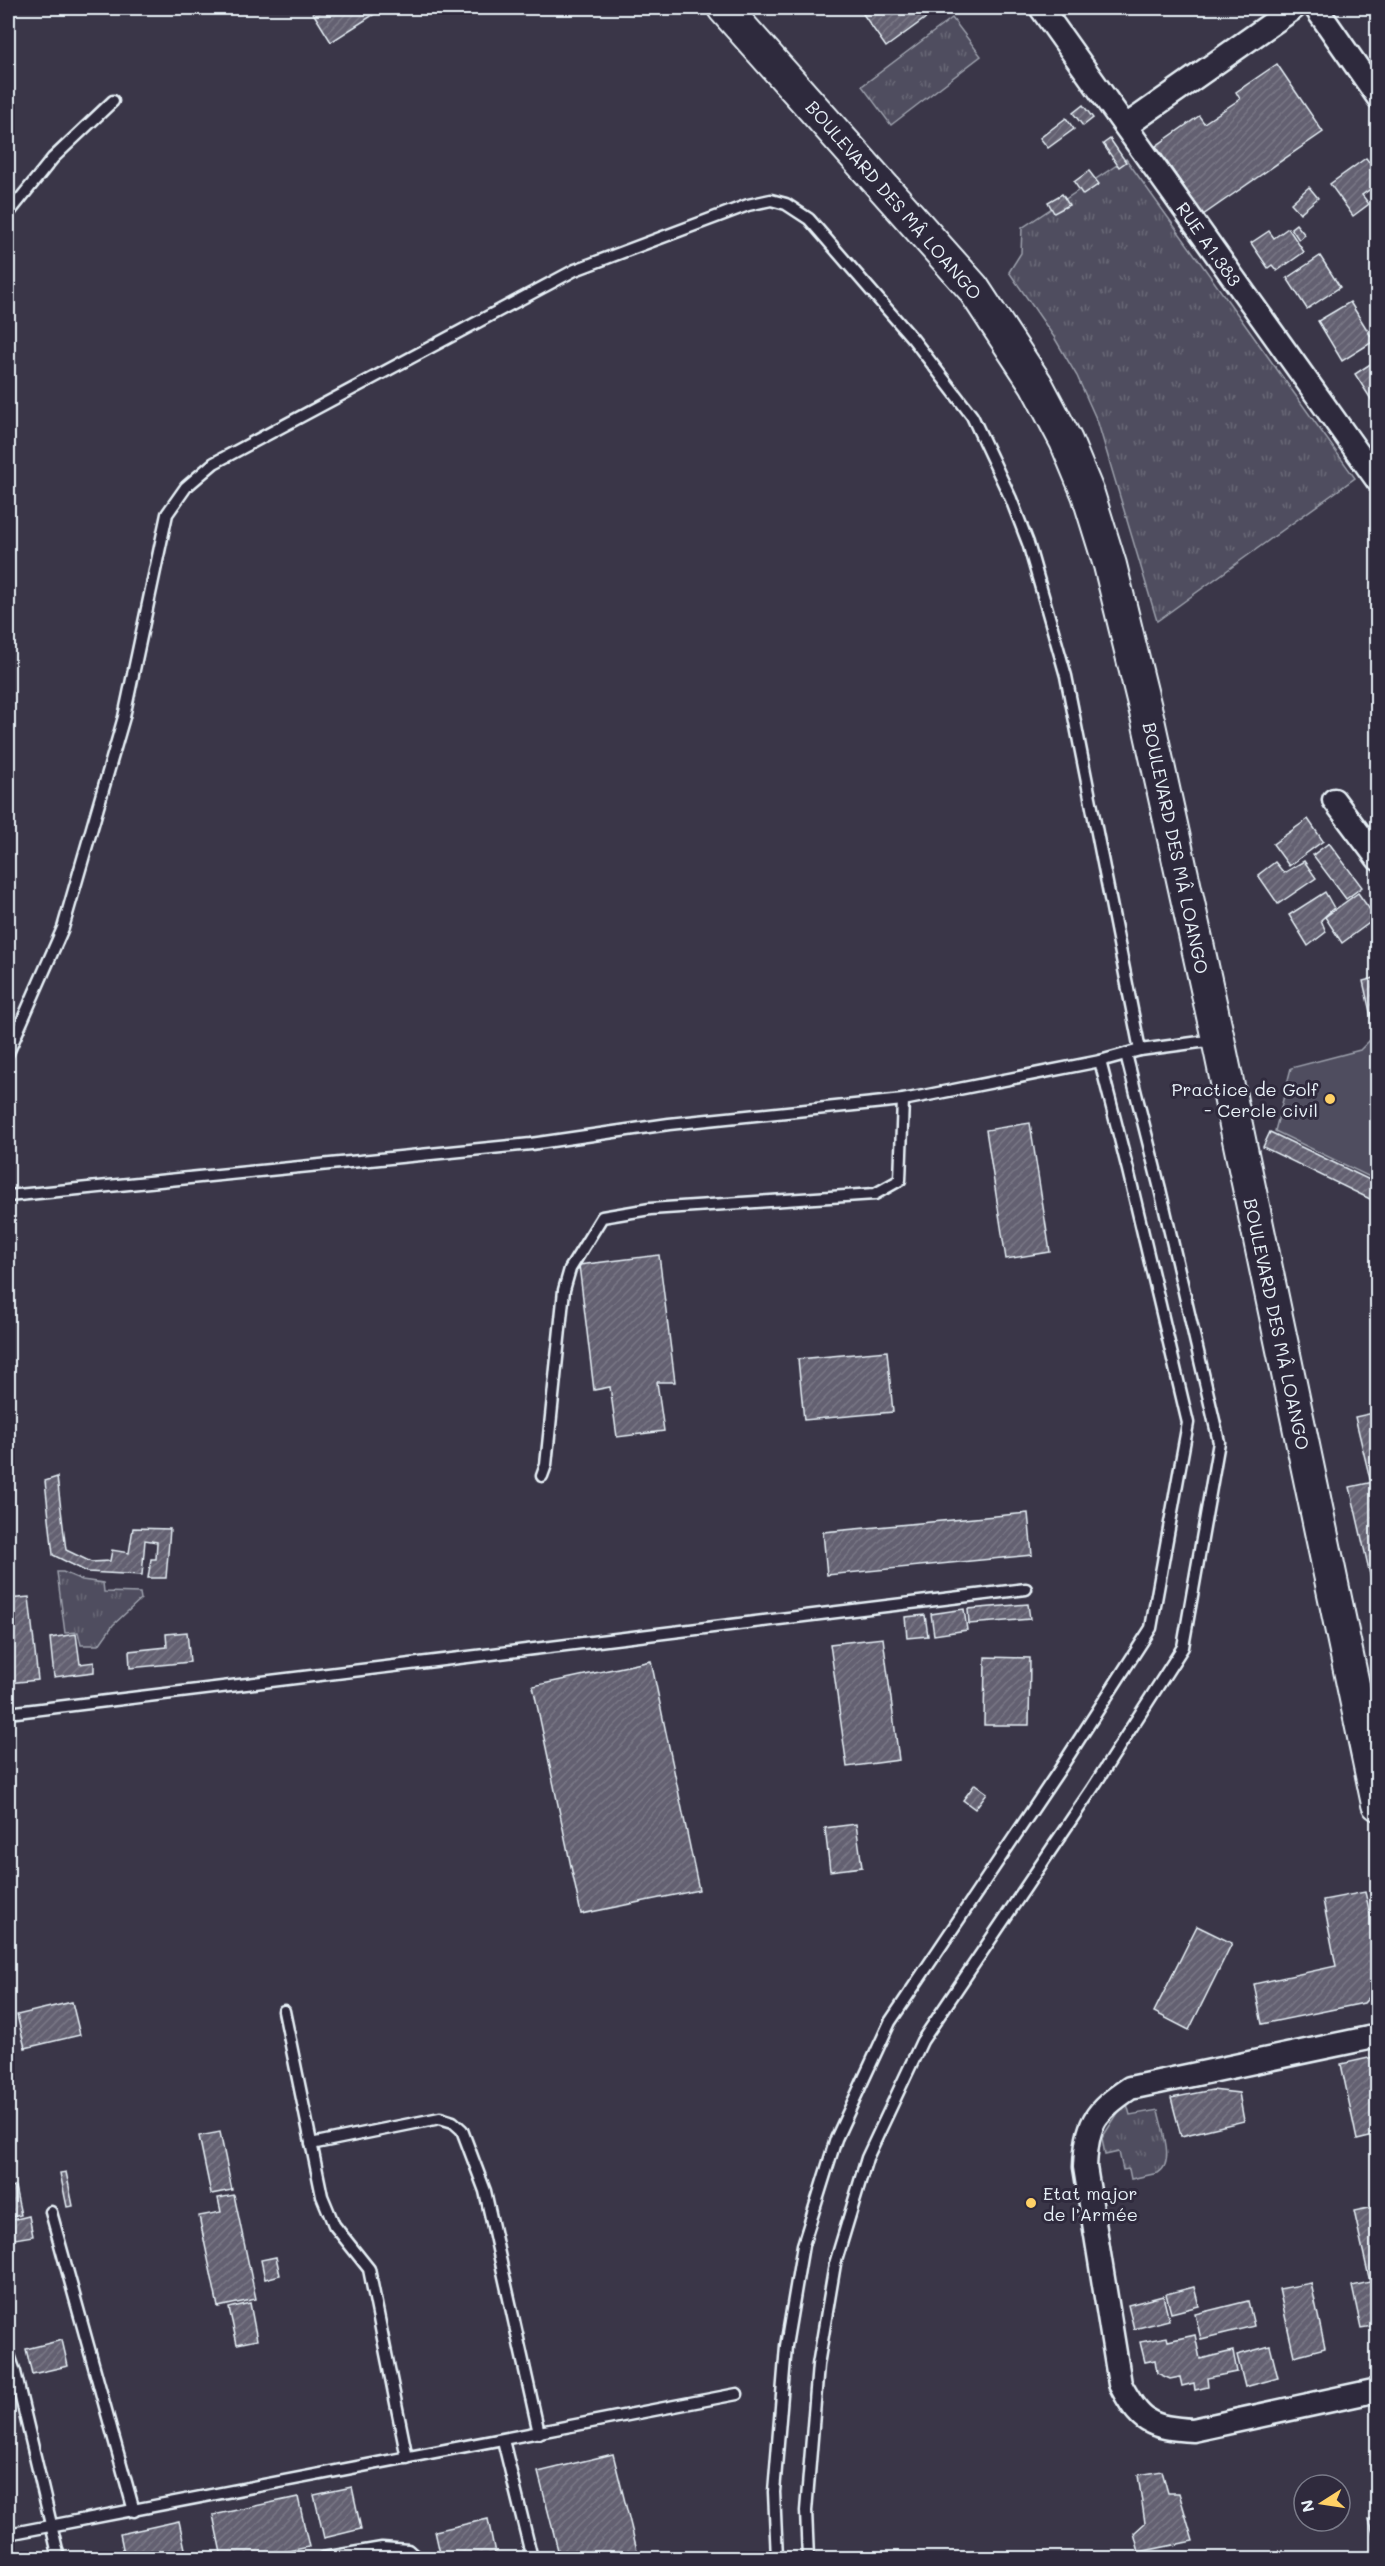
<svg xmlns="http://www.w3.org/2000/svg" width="1385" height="2566" viewBox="0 0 1385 2566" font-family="Mali,sans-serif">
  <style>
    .grass { fill: url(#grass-tufts); stroke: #9ca0ac; stroke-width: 1.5 }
    .pitch { fill: #504e5f; stroke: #9ca0ac; stroke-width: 1.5 }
    .building { fill: url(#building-hatch); stroke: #e8f1f8; stroke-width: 1.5 }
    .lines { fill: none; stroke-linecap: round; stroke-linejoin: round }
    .lane-casing { stroke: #e8f1f8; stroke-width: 15 }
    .street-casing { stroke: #e8f1f8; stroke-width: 27 }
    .secondary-casing { stroke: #e8f1f8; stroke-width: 36 }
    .lane { stroke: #2f2a3d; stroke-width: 10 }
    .street { stroke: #2f2a3d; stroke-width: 22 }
    .secondary { stroke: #2f2a3d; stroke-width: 32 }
    .poi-dot { fill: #ffd166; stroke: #2f2a3d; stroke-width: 2 }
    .labels { text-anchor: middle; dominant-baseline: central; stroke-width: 6; stroke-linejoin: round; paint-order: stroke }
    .street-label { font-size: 18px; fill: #e8f1f8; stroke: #2f2a3d }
    .poi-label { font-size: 18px; fill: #e8f1f8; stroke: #2f2a3d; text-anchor: end }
  </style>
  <defs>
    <pattern id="grass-tufts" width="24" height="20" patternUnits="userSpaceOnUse" patternTransform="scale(1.5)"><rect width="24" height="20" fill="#504e5f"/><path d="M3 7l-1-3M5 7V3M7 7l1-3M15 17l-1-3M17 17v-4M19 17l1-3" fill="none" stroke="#696877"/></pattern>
    <pattern id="building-hatch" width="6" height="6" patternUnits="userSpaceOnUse" patternTransform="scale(1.5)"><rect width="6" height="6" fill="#636171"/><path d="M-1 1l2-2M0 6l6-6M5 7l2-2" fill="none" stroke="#797886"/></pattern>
  </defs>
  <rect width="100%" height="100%" fill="#3a3648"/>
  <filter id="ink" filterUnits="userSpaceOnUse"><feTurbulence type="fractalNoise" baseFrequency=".0167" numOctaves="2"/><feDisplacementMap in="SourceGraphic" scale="12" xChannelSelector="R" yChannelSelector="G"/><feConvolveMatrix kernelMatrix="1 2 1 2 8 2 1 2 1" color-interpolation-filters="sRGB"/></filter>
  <g filter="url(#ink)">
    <!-- grass -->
    <g class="grass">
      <polygon points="952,18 981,56 891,125 862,86"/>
      <polygon points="1126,159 1355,478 1157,621 1098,423 1077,376 1054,337 1009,272 1021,253 1022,228"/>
      <polygon points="57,1572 63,1572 82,1580 103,1583 104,1592 140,1593 141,1599 113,1625 99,1645 81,1645 78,1632 65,1633"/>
      <path d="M1127,2104l3,11 28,-5c3,17 18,53 0,63l-27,6 -2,-10 -6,1 -4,-18 -14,3 -3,-17 21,-33z"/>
    </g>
    <!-- pitch -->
    <polygon class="pitch" points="1377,1035 1378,1169 1376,1180 1275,1131 1291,1068 1360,1050 1373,1037"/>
    <!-- building -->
    <g class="building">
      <polygon points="310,8 384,8 331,42"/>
      <polygon points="872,8 920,8 927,17 886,47 863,14"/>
      <polygon points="1277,64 1323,132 1203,215 1156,146 1199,116 1204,123 1240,99 1236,92"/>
      <polygon points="1083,105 1093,118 1083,126 1073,113"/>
      <polygon points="1066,118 1074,129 1048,148 1040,138"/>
      <polygon points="1110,139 1126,162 1119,167 1103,144"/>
      <polygon points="1366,158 1378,174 1378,184 1362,195 1369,204 1353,216 1330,184"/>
      <polygon points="1089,171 1099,184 1083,195 1074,182"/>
      <polygon points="1309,187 1318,198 1300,213 1291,203"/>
      <polygon points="1062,194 1069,205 1054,213 1048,202"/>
      <polygon points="1296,224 1305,235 1299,240 1291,228"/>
      <polygon points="1288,228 1304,252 1277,271 1272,265 1268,268 1251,243 1269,231 1274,238"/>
      <polygon points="1320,256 1340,287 1307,309 1287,278"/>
      <polygon points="1350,302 1374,341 1342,361 1318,321"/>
      <polygon points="1378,359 1378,406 1376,407 1355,374"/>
      <polygon points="1308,819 1323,841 1289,866 1273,844"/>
      <polygon points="1329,843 1362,887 1346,899 1313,855"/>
      <polygon points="1304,861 1316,878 1278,904 1258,875 1275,862 1284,873"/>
      <polygon points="1325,892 1334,908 1321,920 1326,932 1308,946 1289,915"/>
      <polygon points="1358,893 1376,918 1342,943 1325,917"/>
      <polygon points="1378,977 1378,1020 1372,1021 1363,981"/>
      <polygon points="1030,1123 1050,1252 1006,1259 986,1130"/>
      <polygon points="1270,1132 1378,1184 1378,1195 1374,1201 1263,1147"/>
      <polygon points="659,1255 675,1382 657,1382 664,1431 617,1437 610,1387 594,1390 579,1265"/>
      <polygon points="887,1351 893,1412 804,1420 798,1359"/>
      <polygon points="1378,1412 1378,1478 1370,1479 1355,1417"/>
      <polygon points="57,1477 66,1550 91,1562 110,1561 112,1550 129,1553 133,1528 170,1529 166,1578 148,1578 151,1559 156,1559 157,1542 145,1540 142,1575 87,1572 53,1555 45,1481"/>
      <polygon points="1378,1481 1378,1600 1376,1601 1350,1487"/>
      <polygon points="1028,1513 1032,1555 827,1575 823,1532"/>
      <polygon points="29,1597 38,1680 8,1683 8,1599"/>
      <polygon points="1028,1604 1030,1619 969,1624 968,1609"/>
      <polygon points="964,1609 967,1630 934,1635 931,1614"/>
      <polygon points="925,1615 928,1636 907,1638 905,1617"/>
      <polygon points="187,1632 190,1662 130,1668 129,1651 167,1647 166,1634"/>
      <polygon points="76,1634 80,1664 94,1662 94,1672 54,1677 50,1638"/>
      <polygon points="883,1638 899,1760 847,1767 830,1644"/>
      <polygon points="985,1657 1030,1658 1029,1725 984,1725"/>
      <polygon points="651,1661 699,1890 581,1914 533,1686"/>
      <polygon points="975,1784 987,1793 975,1809 963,1800"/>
      <polygon points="856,1824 862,1867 830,1871 825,1828"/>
      <polygon points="1365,1892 1378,1948 1377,1989 1364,2003 1262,2024 1254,1984 1336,1966 1323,1900"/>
      <polygon points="1197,1926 1232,1943 1189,2030 1154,2012"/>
      <polygon points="72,2002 80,2035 25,2048 17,2015"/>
      <polygon points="1378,2056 1378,2135 1357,2140 1341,2064"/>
      <polygon points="1212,2090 1239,2093 1244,2121 1181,2136 1171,2098"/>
      <polygon points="220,2132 232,2190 211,2194 199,2136"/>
      <polygon points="66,2172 73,2206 67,2207 60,2173"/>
      <polygon points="15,2187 21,2215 12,2217 8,2189"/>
      <polygon points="234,2195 256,2299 218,2307 199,2216 221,2212 218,2198"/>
      <polygon points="1378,2206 1378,2325 1361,2328 1352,2286 1370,2282 1354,2211"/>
      <polygon points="29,2216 33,2236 15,2239 12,2220"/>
      <polygon points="276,2257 280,2275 265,2279 261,2260"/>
      <polygon points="1311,2283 1325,2348 1294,2356 1279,2289"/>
      <polygon points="1194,2287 1199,2306 1171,2313 1166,2294"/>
      <polygon points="1163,2296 1169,2320 1134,2329 1128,2305"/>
      <polygon points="1248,2301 1254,2326 1201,2339 1195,2314"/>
      <polygon points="250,2303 257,2340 237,2344 229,2308"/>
      <polygon points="1195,2335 1200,2359 1233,2351 1237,2372 1207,2378 1208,2387 1195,2390 1194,2383 1182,2386 1180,2377 1170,2379 1157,2373 1155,2360 1145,2362 1140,2342 1167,2337 1168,2341"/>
      <polygon points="62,2340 68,2366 32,2374 26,2349"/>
      <polygon points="1270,2346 1278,2378 1245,2387 1237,2355"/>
      <polygon points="613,2454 639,2558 560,2558 538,2472"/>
      <polygon points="1162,2471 1168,2493 1179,2493 1193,2541 1139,2552 1134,2533 1145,2523 1138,2475"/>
      <polygon points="352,2487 361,2529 324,2538 314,2495"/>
      <polygon points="298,2497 309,2547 255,2558 222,2558 213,2515"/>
      <polygon points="1378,2517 1378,2539 1375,2540 1369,2519"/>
      <polygon points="488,2519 496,2558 441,2558 435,2531"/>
      <polygon points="179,2521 187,2558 125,2558 120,2534"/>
    </g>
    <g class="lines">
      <defs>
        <g id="lane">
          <polyline points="8,214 53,158 113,101"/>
          <polyline points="8,1053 63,928 124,717 167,514 186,487 214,463 575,270 748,205 771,200 786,204 809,219 913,339 972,416 1011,499 1028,543 1066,676 1140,1050"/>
          <polyline points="8,1196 531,1144 669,1124 903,1100 1100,1061 1140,1050 1215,1040"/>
          <polyline points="542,1476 546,1465 564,1290 570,1269 602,1217 650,1209 875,1194 900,1180 903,1100"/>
          <polyline points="8,1713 1026,1589"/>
          <polyline points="284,2011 322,2196 334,2225 369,2269 407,2458"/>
          <polyline points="311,2144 440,2118 453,2122 462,2130 485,2191 539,2433"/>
          <polyline points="51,2212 134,2511"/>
          <polyline points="8,2352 15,2372 59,2558"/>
          <polyline points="503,2440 532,2558"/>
          <polyline points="8,2534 737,2394"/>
          <polyline points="323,2558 382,2548 408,2550 417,2558"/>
          <polyline points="777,2558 774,2492 786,2346 803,2245 836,2139 890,2022 1060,1769 1151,1628 1188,1423 1128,1170 1100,1061"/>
          <polyline points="808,2558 806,2511 818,2365 835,2264 867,2158 922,2041 1092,1789 1183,1647 1219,1442 1160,1189 1126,1054"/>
        </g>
        <g id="street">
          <polyline points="1041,8 1378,481"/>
          <polyline points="1316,8 1378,97"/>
          <polyline points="1126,126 1294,8"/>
          <polyline points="1334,800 1378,859"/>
          <path d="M1378,2036l-248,52c-36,24 -43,35 -45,79l35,217c20,38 30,44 73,46l185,-40"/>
        </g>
        <polyline id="secondary" points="724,8 973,288 1036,384 1066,441 1088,494 1110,565 1148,720 1218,1039 1378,1804"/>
      </defs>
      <!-- lane casing -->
      <use href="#lane" class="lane-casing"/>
      <!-- street casing -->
      <use href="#street" class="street-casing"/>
      <!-- secondary casing -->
      <use href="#secondary" class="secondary-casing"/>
      <!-- lane -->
      <use href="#lane" class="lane"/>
      <!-- street -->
      <use href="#street" class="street"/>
      <!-- secondary -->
      <use href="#secondary" class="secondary"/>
    </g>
  </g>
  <!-- markers -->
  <g class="poi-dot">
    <circle cx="1330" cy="1099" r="6"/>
    <circle cx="1031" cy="2203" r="6"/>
  </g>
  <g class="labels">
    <!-- street labels -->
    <g class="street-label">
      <text transform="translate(894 200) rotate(49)">BOULEVARD DES MÂ LOANGO</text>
      <text transform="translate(1209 244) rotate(55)">RUE A1.383</text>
      <text transform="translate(1176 848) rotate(78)">BOULEVARD DES MÂ LOANGO</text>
      <text transform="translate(1277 1324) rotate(78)">BOULEVARD DES MÂ LOANGO</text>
    </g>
    <!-- poi labels -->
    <g class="poi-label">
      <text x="1318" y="1089">Practice de Golf<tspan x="1318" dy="21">- Cercle civil</tspan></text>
      <text x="1043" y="2193" text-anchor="start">Etat major<tspan x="1043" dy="21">de l'Armée</tspan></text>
    </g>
  </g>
  <!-- margin -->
  <rect width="1385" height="2566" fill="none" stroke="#2f2a3d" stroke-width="30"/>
  <rect x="15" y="15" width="1355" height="2536" fill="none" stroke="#e8f1f8" stroke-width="2" filter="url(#ink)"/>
  <!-- north arrow -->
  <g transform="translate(1322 2503) rotate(258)"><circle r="28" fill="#2f2a3d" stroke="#797a88" stroke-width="1.5"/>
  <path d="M0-4.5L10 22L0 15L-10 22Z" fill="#ffd166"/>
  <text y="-9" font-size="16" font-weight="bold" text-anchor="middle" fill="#e8f1f8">N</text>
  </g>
</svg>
